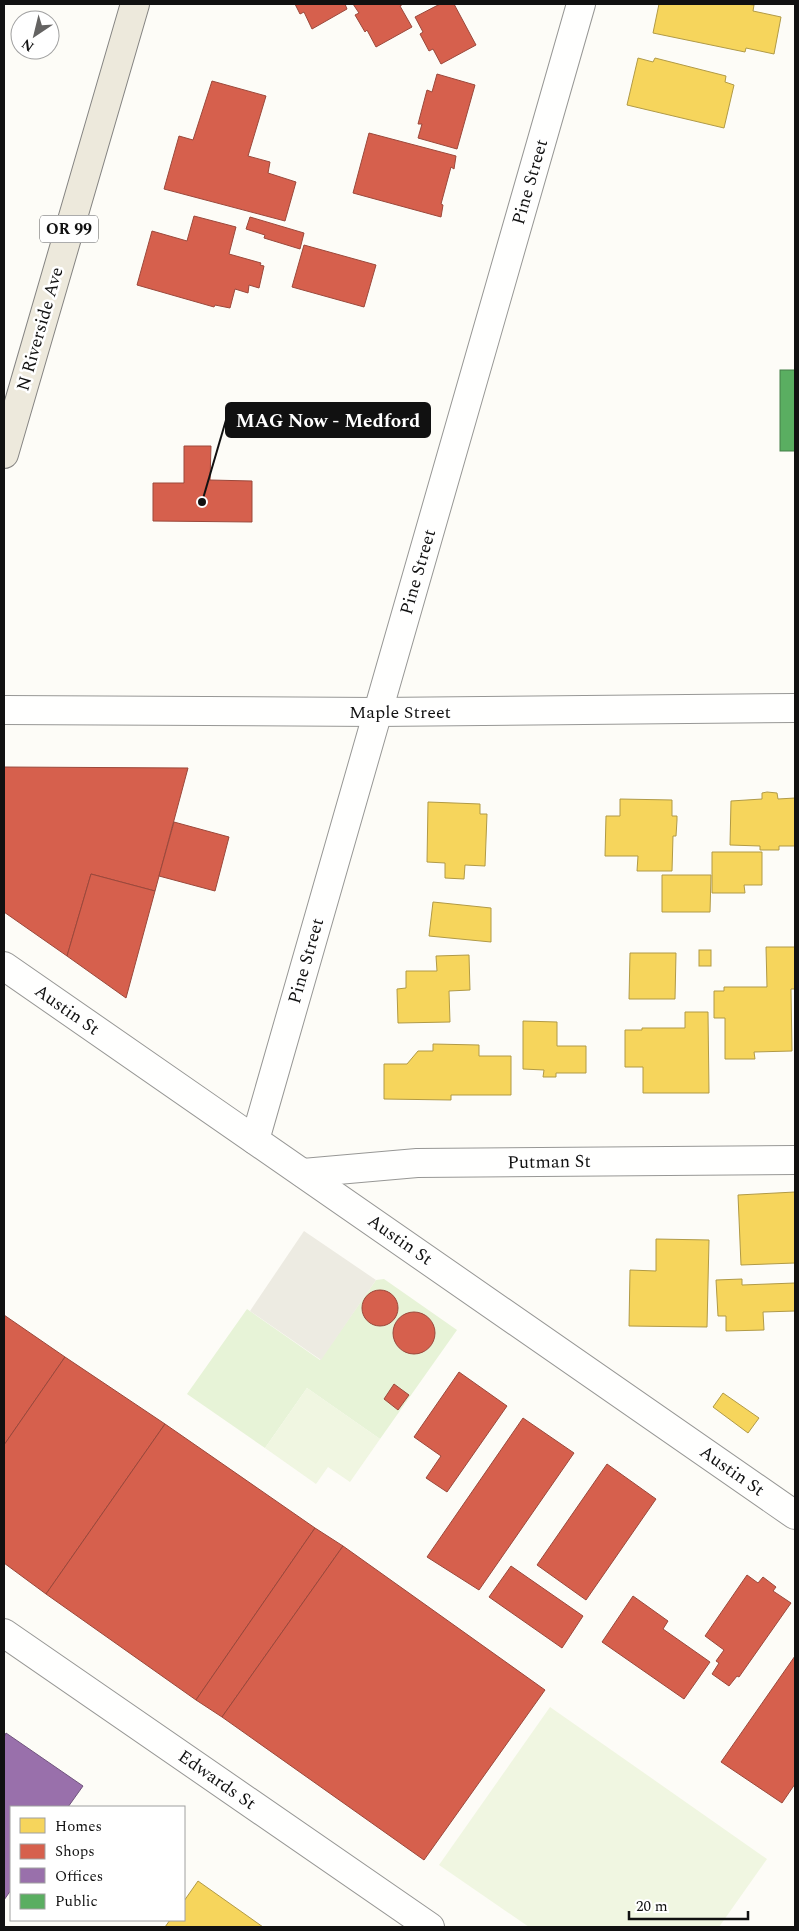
<svg xmlns="http://www.w3.org/2000/svg" width="799" height="1931" viewBox="0 0 799 1931" font-family="Spectral,serif">
  <style>
    .green { fill: #e7f3d7 }
    .pitch { fill: #f0f6e1 }
    .plaza { fill: #edebe2 }
    .homes { fill: #f6d55c; stroke: #b19a46 }
    .shops { fill: #d6604d; stroke: #9b483b }
    .offices { fill: #9970ab; stroke: #70547d }
    .public { fill: #5aae61; stroke: #447f49 }
    .lines { fill: none; stroke-linecap: round; stroke-linejoin: round }
    .minor-casing { stroke: #979795; stroke-width: 30 }
    .major-casing { stroke: #858482; stroke-width: 30 }
    .minor { stroke: #fffffe; stroke-width: 28 }
    .major { stroke: #ede9dc; stroke-width: 28 }
    .labels { text-anchor: middle; dominant-baseline: central; stroke-width: 5; stroke-linejoin: round; paint-order: stroke }
    .shield { fill: #fff; stroke: #585858; stroke-width: 1 }
    .shield-label { font-size: 16px; font-weight: bold; fill: #111 }
    .street-label { font-size: 18px; fill: #111; stroke: #fff }
    .leader { fill: none; stroke: #111; stroke-width: 2 }
    .callout-dot { fill: #111; stroke: #fff; stroke-width: 2 }
    .callout { fill: #111; stroke: #111; stroke-width: 2 }
    .callout-label { font-size: 19px; text-anchor: middle; font-weight: bold; fill: #fff }
  </style>
  <rect width="100%" height="100%" fill="#fdfcf7"/>
  <!-- green -->
  <polygon class="green" points="384,1279 457,1330 380,1439 307,1388 265,1448 187,1394 247,1309 320,1360 376,1280"/>
  <!-- pitch -->
  <g class="pitch">
    <polygon points="307,1388 380,1439 350,1482 328,1467 316,1484 265,1448"/>
    <polygon points="550,1707 767,1859 719,1927 529,1927 439,1865"/>
  </g>
  <!-- plaza -->
  <polygon class="plaza" points="304,1231 376,1280 321,1360 250,1311"/>
  <!-- homes -->
  <g class="homes">
    <polygon points="659,4 746,4 754,5 753,11 781,17 774,54 746,48 745,52 653,33"/>
    <polygon points="638,58 653,62 655,58 726,76 725,82 734,85 724,128 627,105"/>
    <polygon points="767,792 777,793 778,799 795,798 795,846 779,846 779,850 760,850 760,846 730,845 731,801 762,799 762,793"/>
    <polygon points="620,799 672,800 672,816 677,816 677,820 676,836 673,836 672,871 637,871 638,856 605,856 606,816 620,816"/>
    <polygon points="428,802 480,804 480,814 487,814 485,866 465,865 464,879 445,878 445,863 427,862"/>
    <polygon points="712,852 762,852 762,885 744,885 745,893 712,893"/>
    <polygon points="662,875 711,875 710,912 662,912"/>
    <polygon points="433,902 491,908 491,942 429,936"/>
    <polygon points="766,947 795,947 795,989 791,989 792,1051 754,1052 755,1059 725,1059 725,1018 714,1018 714,991 724,991 724,987 767,987"/>
    <rect x="699" y="950" width="12" height="16"/>
    <polygon points="630,953 676,953 675,999 629,999"/>
    <polygon points="469,955 470,990 449,991 450,1022 398,1023 397,989 406,988 406,971 437,971 436,956"/>
    <polygon points="685,1012 708,1012 709,1093 643,1093 643,1067 625,1067 625,1030 642,1030 642,1028 685,1028"/>
    <polygon points="523,1021 557,1022 557,1046 586,1046 586,1073 556,1073 556,1077 543,1077 544,1070 523,1069"/>
    <polygon points="433,1044 479,1045 479,1056 511,1056 511,1095 451,1095 451,1100 384,1099 384,1064 407,1064 418,1051 433,1051"/>
    <polygon points="795,1192 795,1263 741,1265 738,1195"/>
    <polygon points="656,1239 709,1240 707,1327 629,1326 630,1270 656,1271"/>
    <polygon points="742,1279 742,1285 795,1283 795,1311 763,1312 764,1330 726,1331 726,1316 718,1316 716,1280"/>
    <polygon points="723,1393 759,1418 748,1433 713,1407"/>
    <polygon points="198,1881 263,1927 165,1927 170,1920 184,1920 184,1901"/>
  </g>
  <!-- shops -->
  <g class="shops">
    <polygon points="295,4 345,4 347,9 312,29 304,12 300,14"/>
    <polygon points="353,4 403,4 400,6 412,27 376,47 367,30 365,32 355,15 359,13"/>
    <polygon points="440,4 454,4 476,45 441,64 433,49 429,51 420,34 423,32 415,17"/>
    <polygon points="437,74 475,85 457,149 418,138 422,124 418,124 427,90 432,92"/>
    <polygon points="212,81 266,96 248,156 270,162 268,173 296,182 285,221 164,189 179,136 193,140"/>
    <polygon points="369,133 456,156 454,169 451,167 441,204 443,205 441,217 353,193"/>
    <polygon points="194,216 236,227 229,254 261,263 260,265 264,266 259,288 249,285 248,293 235,289 230,308 215,305 214,307 137,285 152,231 187,241"/>
    <polygon points="250,217 304,233 300,249 264,238 265,235 246,229"/>
    <polygon points="304,245 376,265 364,307 292,287"/>
    <polygon points="184,446 211,446 210,480 252,481 252,522 153,521 153,483 184,483"/>
    <polygon points="4,767 188,768 155,891 91,874 67,956 4,912"/>
    <polygon points="174,822 229,837 215,891 159,876"/>
    <polygon points="91,874 155,891 126,998 67,956"/>
    <circle cx="380" cy="1308" r="18"/>
    <circle cx="414" cy="1333" r="21"/>
    <polygon points="4,1315 65,1357 4,1445"/>
    <polygon points="65,1357 165,1424 46,1594 4,1563 4,1445"/>
    <polygon points="459,1372 507,1406 447,1492 426,1478 441,1456 414,1437"/>
    <polygon points="394,1384 409,1395 398,1410 384,1399"/>
    <polygon points="523,1418 574,1453 479,1590 427,1557"/>
    <polygon points="165,1424 315,1528 196,1700 46,1594"/>
    <polygon points="607,1464 656,1499 586,1600 537,1565"/>
    <polygon points="315,1528 343,1546 222,1717 196,1700"/>
    <polygon points="343,1546 545,1690 424,1860 222,1717"/>
    <polygon points="511,1566 583,1616 562,1648 489,1597"/>
    <polygon points="747,1575 758,1583 763,1577 776,1587 773,1591 791,1603 739,1677 737,1676 729,1686 712,1674 719,1663 716,1661 724,1650 705,1636"/>
    <polygon points="633,1596 668,1621 663,1629 710,1662 684,1699 602,1642"/>
    <polygon points="795,1656 795,1784 782,1803 721,1762"/>
  </g>
  <!-- offices -->
  <polygon class="offices" points="6,1733 83,1786 68,1807 11,1807 11,1890 4,1900 4,1737"/>
  <!-- public -->
  <rect class="public" x="780" y="370" width="15" height="81"/>
  <g class="lines">
    <defs>
      <g id="minor">
        <polyline points="4,710 377,712 795,708"/>
        <polyline points="4,966 795,1515"/>
        <polyline points="255,1140 581,4"/>
        <polyline points="303,1173 417,1163 795,1160"/>
        <polyline points="4,1633 430,1927"/>
      </g>
      <polyline id="major" points="4,454 135,4"/>
    </defs>
    <!-- minor casing -->
    <use href="#minor" class="minor-casing"/>
    <!-- major casing -->
    <use href="#major" class="major-casing"/>
    <!-- minor -->
    <use href="#minor" class="minor"/>
    <!-- major -->
    <use href="#major" class="major"/>
  </g>
  <g class="labels">
    <!-- shield labels -->
    <rect class="shield" x="40" y="215.5" width="58" height="27" rx="4"/>
    <g class="shield-label">
      <text x="69" y="229">OR 99</text>
    </g>
    <!-- street labels -->
    <g class="street-label">
      <text transform="translate(530 182) rotate(-74)">Pine Street</text>
      <text transform="translate(40 329) rotate(-74)">N Riverside Ave</text>
      <text transform="translate(418 572) rotate(-74)">Pine Street</text>
      <text x="400" y="712">Maple Street</text>
      <text transform="translate(306 961) rotate(-74)">Pine Street</text>
      <text transform="translate(67 1010) rotate(35)">Austin St</text>
      <text transform="translate(549 1162) rotate(-1)">Putman St</text>
      <text transform="translate(400 1240) rotate(35)">Austin St</text>
      <text transform="translate(732 1471) rotate(35)">Austin St</text>
      <text transform="translate(217 1780) rotate(35)">Edwards St</text>
    </g>
  </g>
  <!-- callouts -->
  <path class="leader" d="M202 502L226 420"/>
  <circle class="callout-dot" cx="202" cy="502" r="5"/>
  <rect class="callout" x="226" y="403" width="204" height="34" rx="5"/>
  <g class="callout-label">
    <text x="328" y="427">MAG Now - Medford</text>
  </g>
  <!-- border -->
  <rect width="799" height="1931" fill="none" stroke="#111111" stroke-width="10"/>
  <!-- legend -->
  <rect x="10" y="1806" width="175" height="115" fill="#ffffff" stroke="#a0a0a0"/>
  <rect x="20" y="1818" width="25" height="15" fill="#f6d55c" stroke="#a0a0a0"/>
  <text x="55" y="1831" font-size="15" fill="#111111">Homes</text>
  <rect x="20" y="1844" width="25" height="15" fill="#d6604d" stroke="#a0a0a0"/>
  <text x="55" y="1856" font-size="15" fill="#111111">Shops</text>
  <rect x="20" y="1868" width="25" height="15" fill="#9970ab" stroke="#a0a0a0"/>
  <text x="55" y="1881" font-size="15" fill="#111111">Offices</text>
  <rect x="20" y="1894" width="25" height="15" fill="#5aae61" stroke="#a0a0a0"/>
  <text x="55" y="1906" font-size="15" fill="#111111">Public</text>
  <!-- north arrow -->
  <g transform="translate(35 35) rotate(215)"><circle r="24" fill="#ffffff" stroke="#a0a0a0"/>
  <path d="M0-4L9 19L0 12L-9 19Z" fill="#646362"/>
  <text y="-8" font-size="14" font-weight="bold" text-anchor="middle" fill="#111111">N</text>
  </g>
  <!-- scale -->
  <path d="M629 1911v8h119v-8" fill="none" stroke="#111111" stroke-width="2.5"/>
  <text x="636" y="1911" font-size="15" fill="#111111" stroke="#ffffff" stroke-width="4" paint-order="stroke">20 m</text>
</svg>
